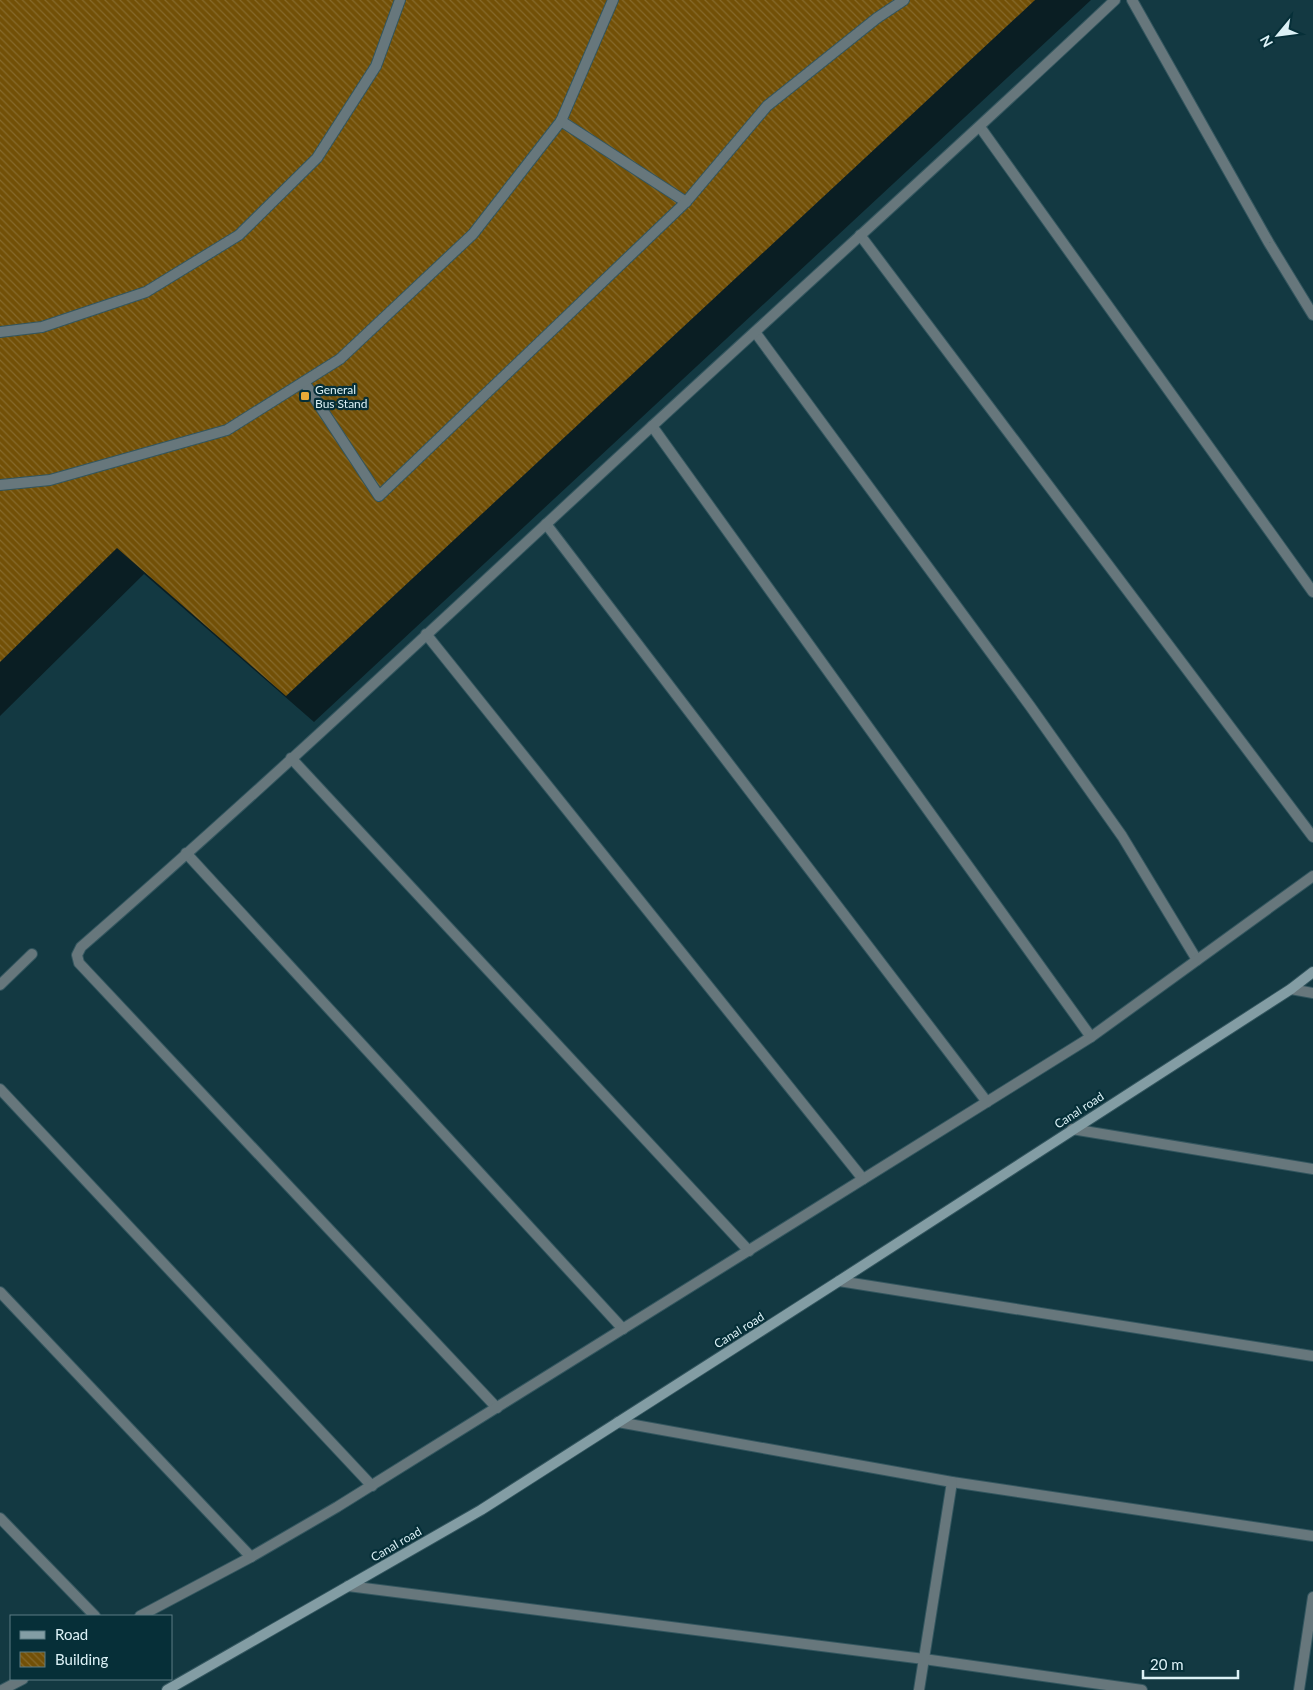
<svg xmlns="http://www.w3.org/2000/svg" width="1313" height="1690" viewBox="0 0 1313 1690" font-family="Lato,sans-serif">
  <style>
    .shadow { fill: #0007 }
    .building { fill: url(#building-back-hatch) }
    .lines { fill: none; stroke-linecap: round; stroke-linejoin: round }
    .lane-casing { stroke: #33565f; stroke-width: 12 }
    .street-casing { stroke: #33565f; stroke-width: 12 }
    .secondary-casing { stroke: #33565f; stroke-width: 12 }
    .lane { stroke: #67777c; stroke-width: 10 }
    .street { stroke: #67777c; stroke-width: 10 }
    .secondary { stroke: #839da4; stroke-width: 10 }
    .poi-dot { fill: #e8ab37; stroke: #062f38; stroke-width: 2 }
    .labels { text-anchor: middle; dominant-baseline: central; stroke-width: 4.5; stroke-linejoin: round; paint-order: stroke }
    .poi-label { font-size: 12px; fill: #dcf1f6; stroke: #062f38; text-anchor: start }
    .street-label { font-size: 12px; fill: #dcf1f6; stroke: #062f38 }
  </style>
  <defs>
    <pattern id="building-back-hatch" width="6" height="6" patternUnits="userSpaceOnUse" patternTransform="scale(1.25)"><rect width="6" height="6" fill="#725007"/><path d="M-1 5l2 2M0 0l6 6M5-1l2 2" fill="none" stroke="#866a2c"/></pattern>
  </defs>
  <rect width="100%" height="100%" fill="#133942"/>
  <!-- shadow -->
  <polygon class="shadow" points="0,0 1091,0 314,722 144,574 0,716"/>
  <!-- building -->
  <polygon class="building" points="0,0 1035,0 286,696 117,548 0,662"/>
  <g class="lines">
    <defs>
      <g id="lane">
        <polyline points="561,121 686,202 767,106 877,18 904,0"/>
        <polyline points="0,332 42,327 146,292 239,235 317,158 376,66 400,0"/>
        <polyline points="304,382 379,496 686,202"/>
        <polyline points="0,485 50,480 227,430 340,359 473,234 561,121 613,0"/>
      </g>
      <g id="street">
        <polyline points="1132,0 1269,243 1313,315"/>
        <polyline points="980,127 1313,592"/>
        <polyline points="860,235 1313,837"/>
        <polyline points="755,332 1030,706 1122,836 1197,960"/>
        <polyline points="652,426 1091,1037"/>
        <polyline points="546,524 987,1102"/>
        <polyline points="426,634 863,1179"/>
        <polyline points="291,758 749,1251"/>
        <polyline points="186,853 623,1329"/>
        <polyline points="0,985 32,954"/>
        <polyline points="1291,989 1313,993"/>
        <polyline points="0,1089 372,1486"/>
        <polyline points="1072,1129 1313,1169"/>
        <polyline points="839,1281 1313,1356"/>
        <polyline points="0,1292 251,1557"/>
        <path d="M497,1408l-418,-445 -2,-8 4,-8c184,-160 362,-328 542,-494 163,-151 330,-300 492,-453"/>
        <polyline points="618,1422 952,1482 1313,1536"/>
        <polyline points="0,1518 95,1616"/>
        <polyline points="348,1586 924,1659 1142,1690"/>
        <polyline points="140,1616 251,1557 337,1507 1091,1037 1313,876"/>
        <polyline points="2,1690 23,1679"/>
        <polyline points="919,1690 952,1482"/>
        <polyline points="1299,1690 1313,1597"/>
      </g>
      <polyline id="secondary" points="167,1690 481,1510 839,1281 1291,989 1313,972"/>
    </defs>
    <!-- lane casing -->
    <use href="#lane" class="lane-casing"/>
    <!-- street casing -->
    <use href="#street" class="street-casing"/>
    <!-- secondary casing -->
    <use href="#secondary" class="secondary-casing"/>
    <!-- lane -->
    <use href="#lane" class="lane"/>
    <!-- street -->
    <use href="#street" class="street"/>
    <!-- secondary -->
    <use href="#secondary" class="secondary"/>
  </g>
  <!-- markers -->
  <rect class="poi-dot" x="300" y="391" width="10" height="10" rx="2.5"/>
  <g class="labels">
    <!-- poi labels -->
    <g class="poi-label">
      <text x="315" y="389">General<tspan x="315" dy="14">Bus Stand</tspan></text>
    </g>
    <!-- street labels -->
    <g class="street-label">
      <text transform="translate(1079 1110) rotate(-33)">Canal road</text>
      <text transform="translate(739 1330) rotate(-32)">Canal road</text>
      <text transform="translate(396 1544) rotate(-30)">Canal road</text>
    </g>
  </g>
  <!-- legend -->
  <rect x="10" y="1615" width="162" height="65" fill="#062f38" stroke="#5c7d84"/>
  <rect x="20" y="1631" width="25" height="8" fill="#839da4" stroke="#5c7d84"/>
  <text x="55" y="1640" font-size="15" fill="#dcf1f6">Road</text>
  <rect x="20" y="1652" width="25" height="15" fill="url(#building-back-hatch)" stroke="#5c7d84"/>
  <text x="55" y="1665" font-size="15" fill="#dcf1f6">Building</text>
  <!-- north arrow -->
  <g transform="translate(1278 35) rotate(241)" stroke="#062f38" stroke-width="4" paint-order="stroke">
  <path d="M0-4L9 19L0 12L-9 19Z" fill="#dcf1f6"/>
  <text y="-8" font-size="14" font-weight="bold" text-anchor="middle" fill="#dcf1f6">N</text>
  </g>
  <!-- scale -->
  <path d="M1143 1670v8h95v-8" fill="none" stroke="#dcf1f6" stroke-width="2.5"/>
  <text x="1150" y="1670" font-size="15" fill="#dcf1f6" stroke="#062f38" stroke-width="4" paint-order="stroke">20 m</text>
</svg>
